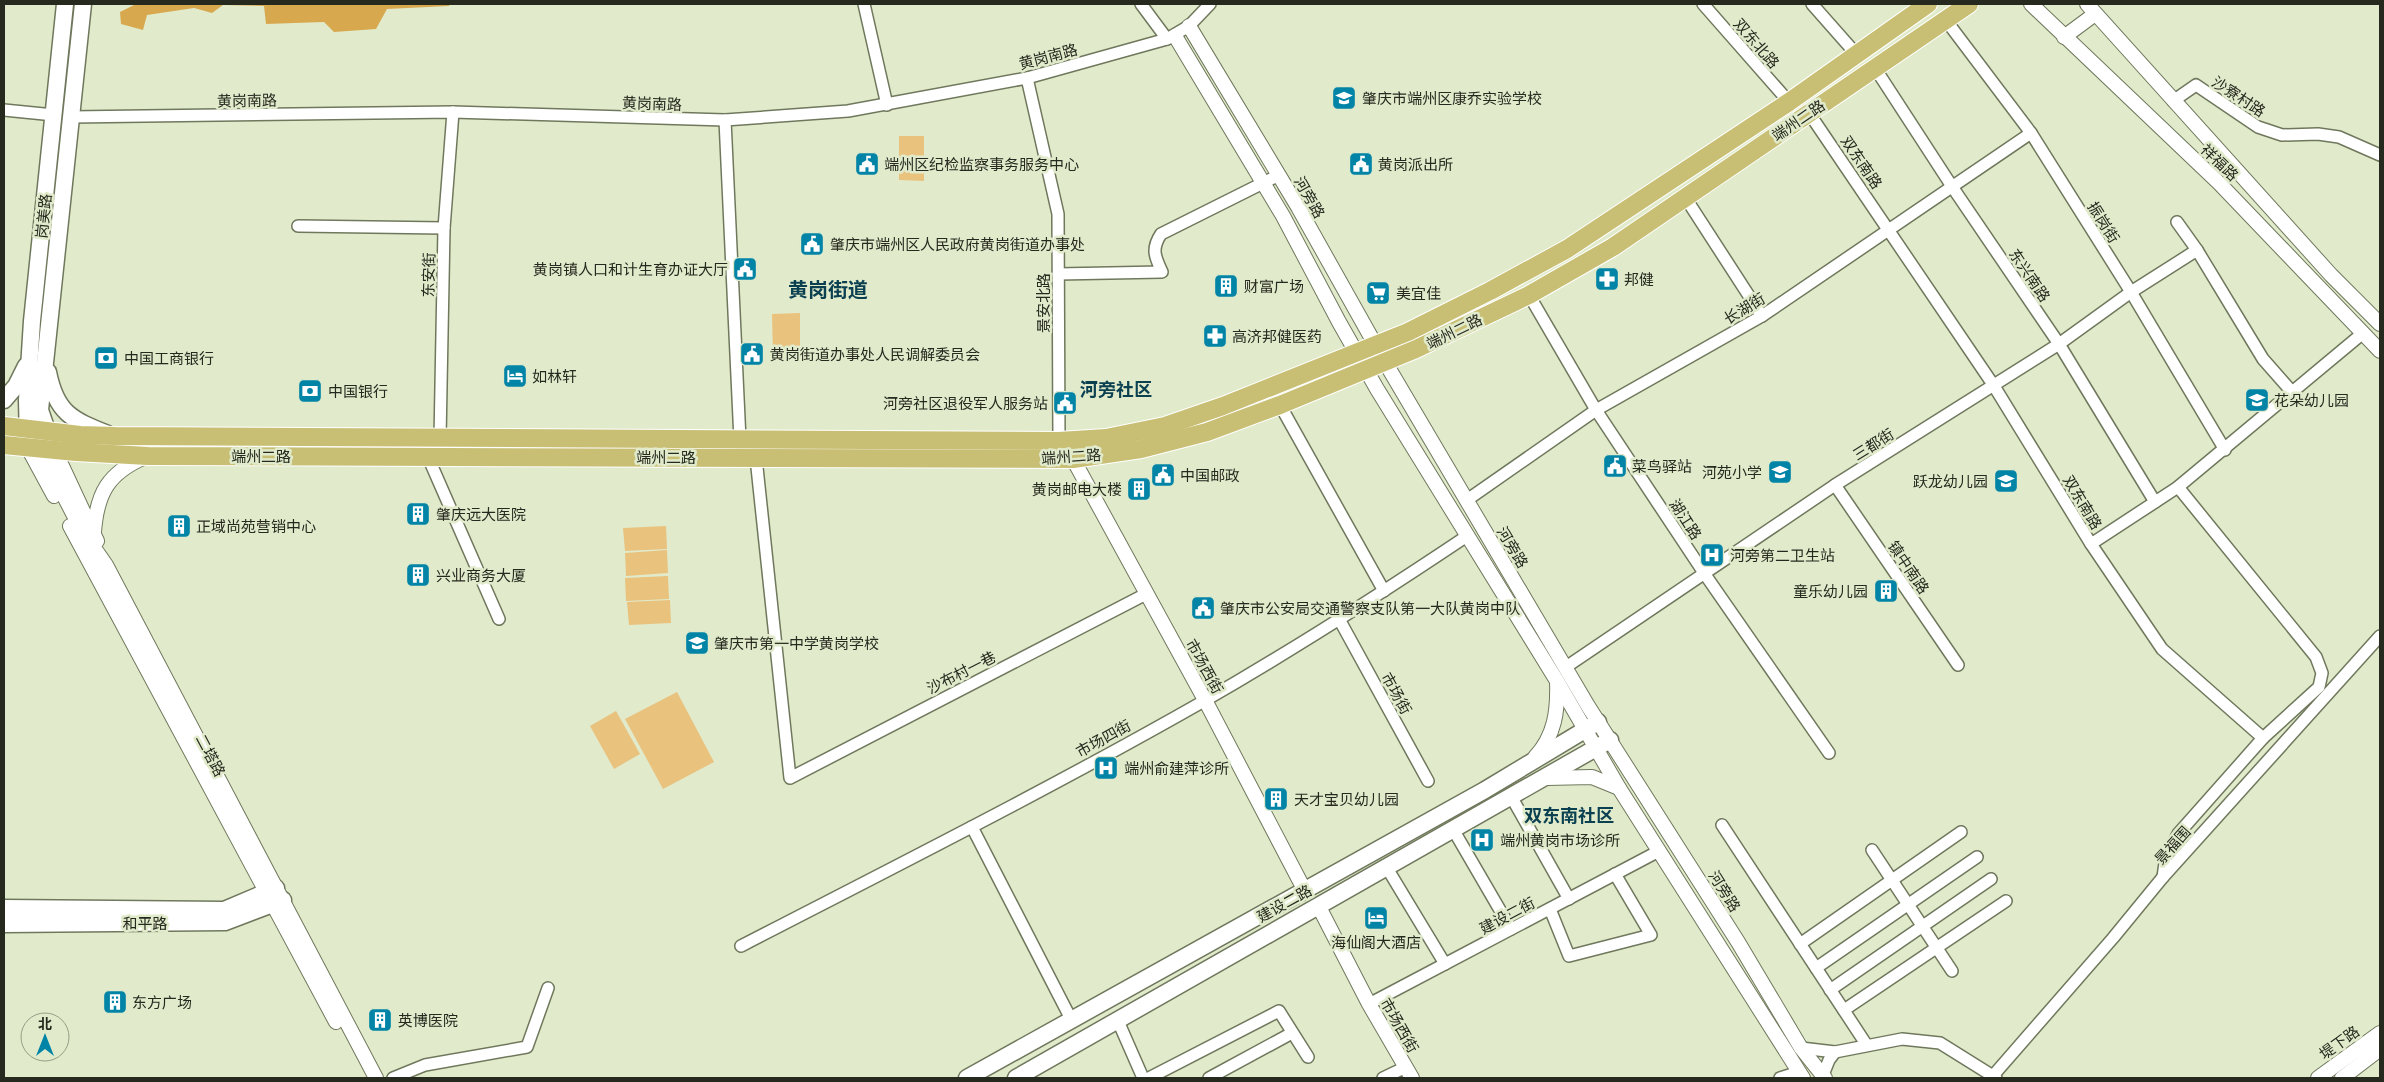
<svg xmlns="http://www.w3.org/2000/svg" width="2384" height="1082" viewBox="0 0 2384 1082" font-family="'Exo 2','Noto Sans SC',sans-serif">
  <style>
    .green { fill: #e9c27e }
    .forest { fill: #d8a84f }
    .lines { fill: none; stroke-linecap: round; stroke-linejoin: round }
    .minor-casing { stroke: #6f785c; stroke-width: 14 }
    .tertiary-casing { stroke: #6f785c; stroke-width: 16 }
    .secondary-casing { stroke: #6f785c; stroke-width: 19 }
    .primary-casing { stroke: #fff; stroke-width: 20 }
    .minor { stroke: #fff; stroke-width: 11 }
    .tertiary { stroke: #fff; stroke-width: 14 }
    .secondary { stroke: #fff; stroke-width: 16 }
    .primary { stroke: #c8bf74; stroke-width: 18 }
    .labels { text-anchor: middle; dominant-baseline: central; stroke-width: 5; stroke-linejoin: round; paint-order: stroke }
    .street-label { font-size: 15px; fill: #26291e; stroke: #e1ebcc }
    .poi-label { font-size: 15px; fill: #26291e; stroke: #e1ebcc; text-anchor: start }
    .quarter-label { font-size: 18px; font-weight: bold; fill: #0b4051; stroke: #e1ebcc }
    .district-label { font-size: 20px; font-weight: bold; fill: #0b4051; stroke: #e1ebcc }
  </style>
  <rect width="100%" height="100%" fill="#e1ebcc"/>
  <!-- green -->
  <g class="green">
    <polygon points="899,136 924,136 924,181 899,180"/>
    <polygon points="800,313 800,359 773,359 772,314"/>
    <polygon points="666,526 667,549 625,551 623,528"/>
    <polygon points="667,550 668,573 626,576 625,553"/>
    <polygon points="668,576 669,599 626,601 625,578"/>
    <polygon points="670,600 671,623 629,625 627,602"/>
    <polygon points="677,692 714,762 663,789 625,719"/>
    <polygon points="616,711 640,754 614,769 590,726"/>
  </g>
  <!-- forest -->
  <polygon class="forest" points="136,4 450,4 449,6 387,9 376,29 334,32 324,22 266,24 264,6 223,5 212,13 194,8 147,15 143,30 121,24 120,12"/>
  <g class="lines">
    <defs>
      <g id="minor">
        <polyline points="864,4 887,105"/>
        <polyline points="1141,4 1167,39"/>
        <polyline points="1703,4 1789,102"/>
        <polyline points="1812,4 1857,55"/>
        <polyline points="1945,19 2031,133 2131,292 2225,450"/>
        <polyline points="1875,68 1953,188 2059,344 2155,502"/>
        <polyline points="1027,78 1058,214 1059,441"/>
        <polyline points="2173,101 2196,85 2258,127 2282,135 2318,134 2339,137 2380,155"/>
        <polyline points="4,110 54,115"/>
        <polyline points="1809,113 1994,386 2091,544 2162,649 2263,738 2178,834 2166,856 2163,877"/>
        <polyline points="71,117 453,112 725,120 848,111 1027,78 1167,39 1189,26 1210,4"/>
        <polyline points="725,120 740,440"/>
        <polyline points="1685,197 1762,316"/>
        <polyline points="2177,222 2197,250 2263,359 2293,393"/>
        <polyline points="298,226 444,228"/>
        <path d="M1058,274l104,-2c-7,-15 -11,-23 -1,-38l118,-59"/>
        <polyline points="1529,295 1596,410 1704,573 1829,753"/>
        <polyline points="1280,405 1384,591"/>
        <polyline points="440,439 444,228 453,112"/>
        <polyline points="428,457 499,619"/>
        <polyline points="756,458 790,778 1146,594"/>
        <polyline points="1835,485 1958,665"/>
        <polyline points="2178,487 2316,657 2322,673 2319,687 2263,738"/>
        <polyline points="1467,500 1596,410 1762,316 2031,133"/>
        <polyline points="2091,544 2178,487 2363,333"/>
        <polyline points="1339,619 1428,781"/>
        <polyline points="1566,667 1835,485 2059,344 2131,292 2197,250"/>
        <polyline points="1512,798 1569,899"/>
        <polyline points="1722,825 1866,1044"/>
        <polyline points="972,827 1072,1021"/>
        <polyline points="1454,831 1511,929"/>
        <polyline points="1872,850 1952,971"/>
        <polyline points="1387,868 1445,964"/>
        <polyline points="1550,909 1569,956 1651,935 1615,874"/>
        <polyline points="1800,944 1961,832"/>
        <path d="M741,946c155,-80 312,-159 463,-245 90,-52 178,-108 263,-165"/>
        <polyline points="1816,968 1977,857"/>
        <polyline points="1830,990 1991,879"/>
        <polyline points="1369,1004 1659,851"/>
        <polyline points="1844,1010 2006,901"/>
        <polyline points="1118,1021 1143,1078"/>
        <polyline points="1801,1048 1835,1052 1902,1039 1940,1043 1996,1078"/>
        <polyline points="1823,1075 1829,1060 1835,1052"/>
        <polyline points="393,1078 425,1065 527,1047 548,988"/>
        <polyline points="1149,1078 1279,1011 1308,1057"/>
        <polyline points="1209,1078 1292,1033"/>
        <polyline points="1383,1078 1406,1067"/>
        <polyline points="1780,1078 1799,1072"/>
        <polyline points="1991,1078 2113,938 2163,877 2380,636"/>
      </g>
      <g id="tertiary">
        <polyline points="2031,4 2219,183 2380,351"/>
        <polyline points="2087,4 2331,275 2380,324"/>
        <polyline points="1189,26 1298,207 1385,362 1588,706 1738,942 1801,1048 1825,1078"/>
        <polyline points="1175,36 1283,216 1339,322 1377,389 1557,681 1619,788 1803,1078"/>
        <polyline points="2064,37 2095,14"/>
        <polyline points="36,442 81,529 106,565 376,1078"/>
        <polyline points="28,448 54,496"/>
        <polyline points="55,451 97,541"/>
        <polyline points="1073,459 1205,700 1305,891"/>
        <polyline points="70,526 336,1022"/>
        <path d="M94,532c3,-39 14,-59 51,-75"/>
        <path d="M1535,757c20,-21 23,-47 22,-75"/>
        <polyline points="1547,778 1592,777 1619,788"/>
        <polyline points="1319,907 1369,1004 1412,1078"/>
        <polyline points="2318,1078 2380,1033"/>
        <polyline points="2342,1078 2380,1049"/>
      </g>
      <g id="secondary">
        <path d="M48,372c8,41 24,48 60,62"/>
        <polyline points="4,400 16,386 26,366"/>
        <polyline points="28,442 27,400 32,321 65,4"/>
        <polyline points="51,442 40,410 83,4"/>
        <polyline points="4,908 224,910 276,888"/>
        <polyline points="4,924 225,922 283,900"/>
        <polyline points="967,1078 1485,790 1598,722"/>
        <polyline points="1016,1078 1610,740"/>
      </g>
      <g id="primary">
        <polyline points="4,426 80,435 115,436 1059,441 1106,438 1165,426 1223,406 1408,332 1490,291 1567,249 1789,102 1928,4"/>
        <polyline points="4,445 76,452 148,456 1073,459 1141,449 1207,432 1280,405 1416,349 1529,295 1613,247 1969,4"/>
      </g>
    </defs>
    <!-- minor casing -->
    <use href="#minor" class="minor-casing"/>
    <!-- tertiary casing -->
    <use href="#tertiary" class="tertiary-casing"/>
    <!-- secondary casing -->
    <use href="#secondary" class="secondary-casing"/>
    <!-- primary casing -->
    <use href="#primary" class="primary-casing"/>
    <!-- minor -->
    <use href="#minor" class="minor"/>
    <!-- tertiary -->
    <use href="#tertiary" class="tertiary"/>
    <!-- secondary -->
    <use href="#secondary" class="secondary"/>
    <!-- primary -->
    <use href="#primary" class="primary"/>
  </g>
  <!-- icons -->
  <defs>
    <symbol id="school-square" viewBox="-11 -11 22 22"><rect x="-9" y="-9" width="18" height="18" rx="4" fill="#0284a7" stroke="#e1ebcc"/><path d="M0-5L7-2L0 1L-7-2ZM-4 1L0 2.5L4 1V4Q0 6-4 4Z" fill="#fff"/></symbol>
    <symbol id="civic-square" viewBox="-11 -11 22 22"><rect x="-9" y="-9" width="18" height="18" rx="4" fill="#0284a7" stroke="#e1ebcc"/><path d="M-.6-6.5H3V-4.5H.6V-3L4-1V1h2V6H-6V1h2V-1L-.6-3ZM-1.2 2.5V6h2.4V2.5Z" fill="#fff"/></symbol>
    <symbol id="pharmacy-square" viewBox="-11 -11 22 22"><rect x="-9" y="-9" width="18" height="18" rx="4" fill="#0284a7" stroke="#e1ebcc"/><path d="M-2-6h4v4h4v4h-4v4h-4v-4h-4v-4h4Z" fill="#fff"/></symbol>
    <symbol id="building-square" viewBox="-11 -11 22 22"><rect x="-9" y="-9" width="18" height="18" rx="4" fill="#0284a7" stroke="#e1ebcc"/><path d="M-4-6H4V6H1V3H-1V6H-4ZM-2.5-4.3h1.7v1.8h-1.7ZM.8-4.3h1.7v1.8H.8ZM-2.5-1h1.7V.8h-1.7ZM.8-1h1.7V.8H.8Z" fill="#fff"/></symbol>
    <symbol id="supermarket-square" viewBox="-11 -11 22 22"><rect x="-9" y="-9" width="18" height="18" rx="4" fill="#0284a7" stroke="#e1ebcc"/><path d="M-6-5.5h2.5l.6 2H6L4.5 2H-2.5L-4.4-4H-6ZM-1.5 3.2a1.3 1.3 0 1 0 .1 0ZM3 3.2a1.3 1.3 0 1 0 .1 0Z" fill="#fff"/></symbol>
    <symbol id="bank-square" viewBox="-11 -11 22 22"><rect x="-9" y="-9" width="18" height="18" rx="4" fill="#0284a7" stroke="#e1ebcc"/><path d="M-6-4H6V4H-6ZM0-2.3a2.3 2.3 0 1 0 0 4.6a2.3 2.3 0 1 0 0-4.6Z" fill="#fff"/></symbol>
    <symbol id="hotel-square" viewBox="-11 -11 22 22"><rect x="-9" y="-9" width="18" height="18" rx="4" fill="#0284a7" stroke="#e1ebcc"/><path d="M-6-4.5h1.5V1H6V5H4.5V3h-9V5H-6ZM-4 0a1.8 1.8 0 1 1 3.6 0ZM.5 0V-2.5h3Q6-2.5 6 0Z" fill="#fff"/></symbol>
    <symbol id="hospital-square" viewBox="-11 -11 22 22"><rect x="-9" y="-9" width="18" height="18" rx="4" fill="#0284a7" stroke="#e1ebcc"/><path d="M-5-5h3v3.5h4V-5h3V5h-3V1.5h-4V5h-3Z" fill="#fff"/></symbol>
  </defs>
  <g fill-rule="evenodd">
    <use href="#school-square" x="1330" y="84" width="28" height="28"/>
    <use href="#civic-square" x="853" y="150" width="28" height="28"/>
    <use href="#civic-square" x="1347" y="150" width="28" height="28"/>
    <use href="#civic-square" x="798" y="230" width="28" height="28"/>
    <use href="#civic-square" x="731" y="255" width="28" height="28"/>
    <use href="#pharmacy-square" x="1593" y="265" width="28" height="28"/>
    <use href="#building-square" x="1212" y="272" width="28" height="28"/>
    <use href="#supermarket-square" x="1364" y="279" width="28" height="28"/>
    <use href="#pharmacy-square" x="1201" y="322" width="28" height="28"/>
    <use href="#civic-square" x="738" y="340" width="28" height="28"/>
    <use href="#bank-square" x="92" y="344" width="28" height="28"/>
    <use href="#hotel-square" x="501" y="362" width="28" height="28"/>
    <use href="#bank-square" x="296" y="377" width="28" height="28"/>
    <use href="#school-square" x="2243" y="386" width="28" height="28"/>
    <use href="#civic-square" x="1051" y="389" width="28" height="28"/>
    <use href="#civic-square" x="1601" y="452" width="28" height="28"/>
    <use href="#school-square" x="1766" y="458" width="28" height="28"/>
    <use href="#civic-square" x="1149" y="461" width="28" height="28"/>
    <use href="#school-square" x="1992" y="467" width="28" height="28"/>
    <use href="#building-square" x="1125" y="475" width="28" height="28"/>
    <use href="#building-square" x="404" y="500" width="28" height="28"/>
    <use href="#building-square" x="165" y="512" width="28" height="28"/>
    <use href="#hospital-square" x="1698" y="541" width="28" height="28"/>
    <use href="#building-square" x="404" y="561" width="28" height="28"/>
    <use href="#building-square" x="1872" y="577" width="28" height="28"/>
    <use href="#civic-square" x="1189" y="594" width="28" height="28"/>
    <use href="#school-square" x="683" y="629" width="28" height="28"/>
    <use href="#hospital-square" x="1092" y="754" width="28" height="28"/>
    <use href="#building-square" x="1262" y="785" width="28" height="28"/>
    <use href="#hospital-square" x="1468" y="826" width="28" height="28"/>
    <use href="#hotel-square" x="1362" y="904" width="28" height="28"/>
    <use href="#building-square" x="101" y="988" width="28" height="28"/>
    <use href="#building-square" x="366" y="1006" width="28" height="28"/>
  </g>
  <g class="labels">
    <!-- street labels -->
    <g class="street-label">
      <text transform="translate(1757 43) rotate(49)">双东北路</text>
      <text transform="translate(1048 56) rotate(-15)">黄岗南路</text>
      <text transform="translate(2239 96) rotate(33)">沙寮村路</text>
      <text transform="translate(247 100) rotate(-1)">黄岗南路</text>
      <text transform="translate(652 103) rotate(2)">黄岗南路</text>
      <text transform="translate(1798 120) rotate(-34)">端州二路</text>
      <text transform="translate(1862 162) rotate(56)">双东南路</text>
      <text transform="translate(2220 162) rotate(44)">祥福路</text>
      <text transform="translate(1310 197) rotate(60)">河旁路</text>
      <text transform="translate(43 216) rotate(-84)">岗美路</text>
      <text transform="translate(2104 222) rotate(58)">振岗街</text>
      <text transform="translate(428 275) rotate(-89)">东安街</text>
      <text transform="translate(2030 275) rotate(56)">东兴南路</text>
      <text transform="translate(1043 303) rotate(-90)">景安北路</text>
      <text transform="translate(1744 308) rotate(-31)">长湖街</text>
      <text transform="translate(1454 331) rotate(-26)">端州二路</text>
      <text transform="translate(1873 444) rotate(-32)">三都街</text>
      <text x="261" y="456">端州二路</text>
      <text transform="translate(1071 456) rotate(-4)">端州二路</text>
      <text x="666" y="457">端州二路</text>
      <text transform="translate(2083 502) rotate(59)">双东南路</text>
      <text transform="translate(1686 519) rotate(57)">湖江路</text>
      <text transform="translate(1513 547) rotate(59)">河旁路</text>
      <text transform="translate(1909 567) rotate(56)">镇中南路</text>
      <text transform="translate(1205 666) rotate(61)">市场西街</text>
      <text transform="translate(961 672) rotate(-27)">沙布村一巷</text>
      <text transform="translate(1397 693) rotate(61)">市场街</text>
      <text transform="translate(1103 738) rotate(-29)">市场四街</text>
      <text transform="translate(211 755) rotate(62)">二塔路</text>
      <text transform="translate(2172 845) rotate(-48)">景福围</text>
      <text transform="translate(1725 891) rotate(58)">河旁路</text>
      <text transform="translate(1284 903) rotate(-29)">建设二路</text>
      <text transform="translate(1507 915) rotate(-28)">建设二街</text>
      <text x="145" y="923">和平路</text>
      <text transform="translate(1400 1025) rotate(60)">市场西街</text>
      <text transform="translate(2339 1042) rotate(-36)">堤下路</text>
    </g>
    <!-- poi labels -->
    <g class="poi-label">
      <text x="1362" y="98">肇庆市端州区康乔实验学校</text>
      <text x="884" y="164">端州区纪检监察事务服务中心</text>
      <text x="1378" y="164">黄岗派出所</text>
      <text x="830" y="244">肇庆市端州区人民政府黄岗街道办事处</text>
      <text x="728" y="269" text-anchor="end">黄岗镇人口和计生育办证大厅</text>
      <text x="1624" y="279">邦健</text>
      <text x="1244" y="286">财富广场</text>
      <text x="1396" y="293">美宜佳</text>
      <text x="1232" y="336">高济邦健医药</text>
      <text x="770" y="354">黄岗街道办事处人民调解委员会</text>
      <text x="124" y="358">中国工商银行</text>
      <text x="532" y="376">如林轩</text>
      <text x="328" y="391">中国银行</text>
      <text x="2274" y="400">花朵幼儿园</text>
      <text x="1048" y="403" text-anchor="end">河旁社区退役军人服务站</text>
      <text x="1632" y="466">菜鸟驿站</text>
      <text x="1762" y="472" text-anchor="end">河苑小学</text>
      <text x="1180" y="475">中国邮政</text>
      <text x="1988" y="481" text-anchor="end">跃龙幼儿园</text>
      <text x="1122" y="489" text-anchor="end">黄岗邮电大楼</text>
      <text x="436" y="514">肇庆远大医院</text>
      <text x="196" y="526">正域尚苑营销中心</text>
      <text x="1730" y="555">河旁第二卫生站</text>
      <text x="436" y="575">兴业商务大厦</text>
      <text x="1868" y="591" text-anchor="end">童乐幼儿园</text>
      <text x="1220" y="608">肇庆市公安局交通警察支队第一大队黄岗中队</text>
      <text x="714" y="643">肇庆市第一中学黄岗学校</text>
      <text x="1124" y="768">端州俞建萍诊所</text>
      <text x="1294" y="799">天才宝贝幼儿园</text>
      <text x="1500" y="840">端州黄岗市场诊所</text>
      <text x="1376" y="942" text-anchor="middle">海仙阁大酒店</text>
      <text x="132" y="1002">东方广场</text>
      <text x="398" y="1020">英博医院</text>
    </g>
    <!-- quarter labels -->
    <g class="quarter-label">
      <text x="1116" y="389">河旁社区</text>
      <text x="1569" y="815">双东南社区</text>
    </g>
    <!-- district labels -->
    <g class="district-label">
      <text x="828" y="289">黄岗街道</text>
    </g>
  </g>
  <!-- border -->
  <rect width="2384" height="1082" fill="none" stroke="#26291e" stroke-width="10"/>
  <!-- north arrow -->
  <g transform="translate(45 1037)"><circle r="24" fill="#e1ebcc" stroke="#969d86"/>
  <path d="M0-4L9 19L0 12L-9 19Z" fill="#0284a7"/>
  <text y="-8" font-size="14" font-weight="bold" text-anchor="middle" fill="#26291e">北</text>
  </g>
</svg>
